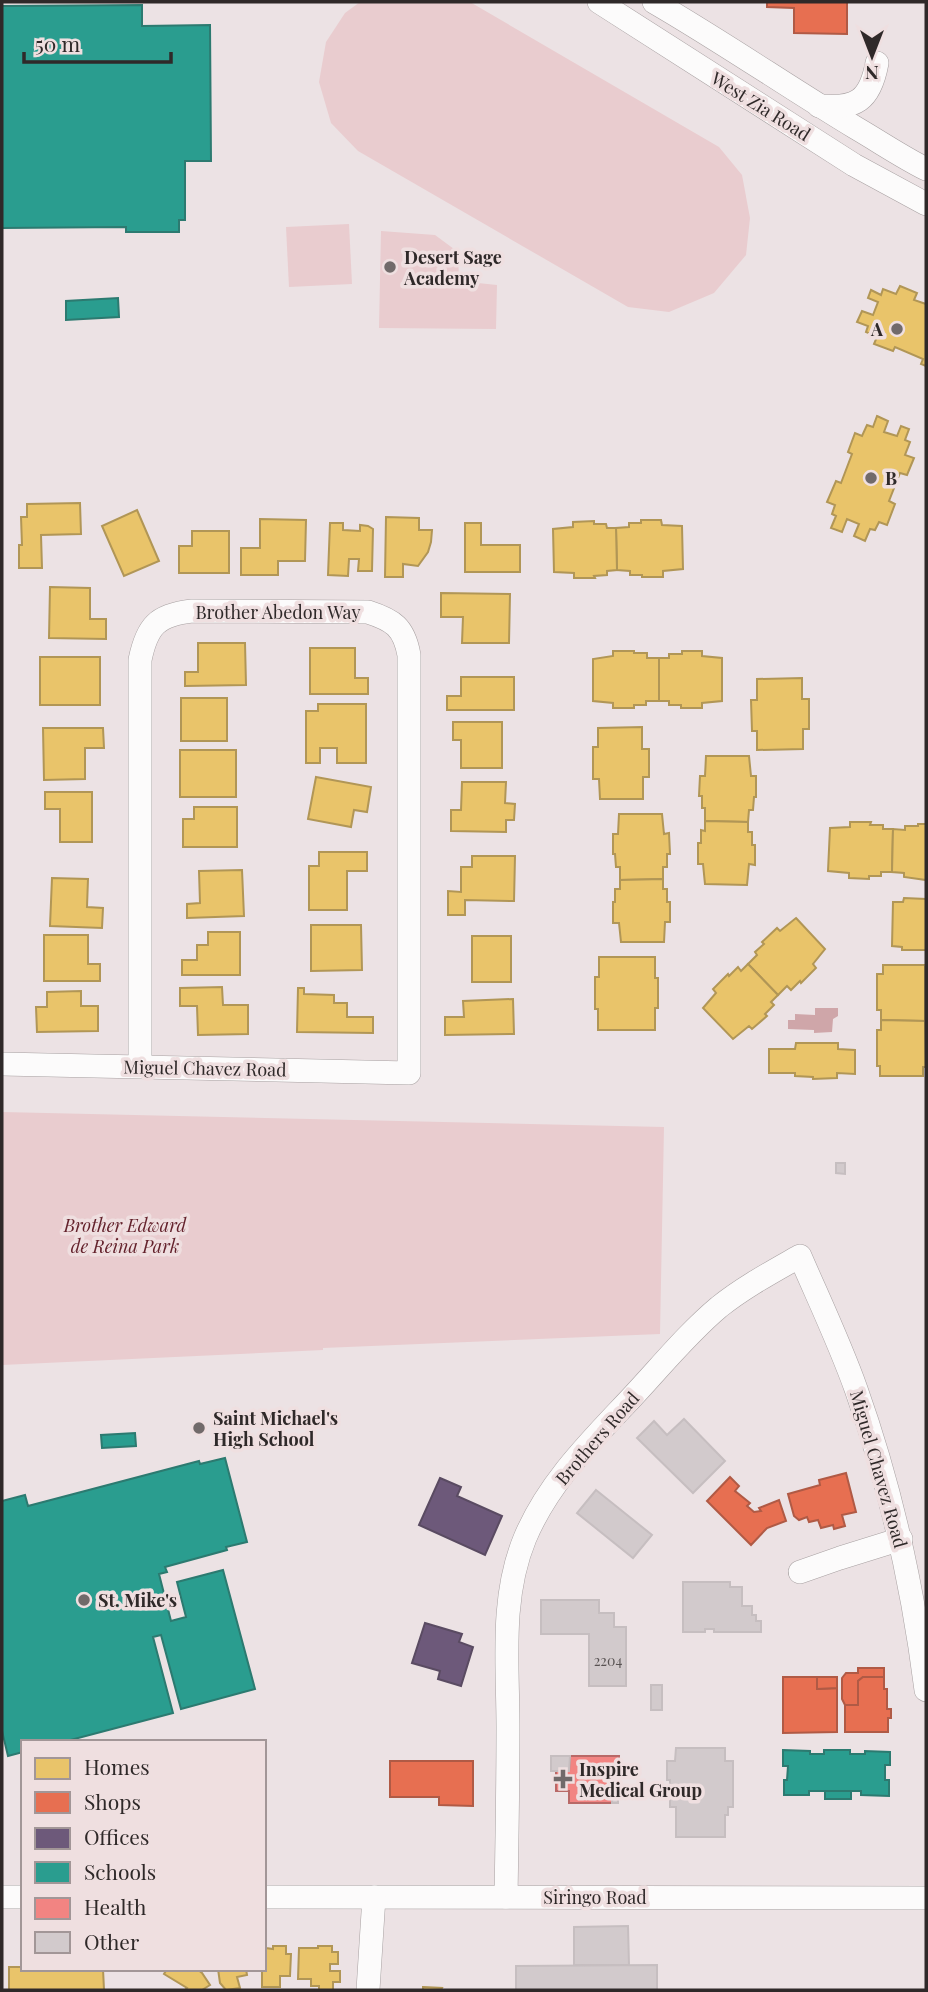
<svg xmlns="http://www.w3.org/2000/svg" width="928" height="1992" viewBox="0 0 928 1992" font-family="'Playfair Display',serif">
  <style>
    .green { fill: #e9cccf }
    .water { fill: #cfa6a9 }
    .homes { fill: #e9c46a; stroke: #b19656; stroke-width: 2 }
    .shops { fill: #e76f51; stroke: #b05a45; stroke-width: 2 }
    .offices { fill: #6d597a; stroke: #5a4b62; stroke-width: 2 }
    .schools { fill: #2a9d8f; stroke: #2c7a70; stroke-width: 2 }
    .health { fill: #f28482; stroke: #b86967; stroke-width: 2 }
    .building { fill: #d2cacc; stroke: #c6bec0; stroke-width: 2 }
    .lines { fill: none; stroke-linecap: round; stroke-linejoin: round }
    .minor-casing { stroke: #a7a0a1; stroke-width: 24 }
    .minor { stroke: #fcfbfb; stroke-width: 23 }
    .poi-dot { fill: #716a6a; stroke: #efdfe0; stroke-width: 2.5 }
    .labels { text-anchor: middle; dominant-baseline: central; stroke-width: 7; stroke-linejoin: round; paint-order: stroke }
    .number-label { font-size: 14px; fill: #585252 }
    .street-label { font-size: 18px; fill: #2f2929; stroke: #efdfe0 }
    .poi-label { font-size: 18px; font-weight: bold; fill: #2f2929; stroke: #efdfe0; text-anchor: start }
    .park-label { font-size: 18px; font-style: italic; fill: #64222c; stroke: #efdfe0 }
  </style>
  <rect width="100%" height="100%" fill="#ece2e4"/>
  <!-- green -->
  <g class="green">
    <polygon points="360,2 470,2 719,147 742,175 750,218 746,255 714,293 669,312 628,307 358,151 331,123 319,82 326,42 345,13"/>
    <polygon points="349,224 352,284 289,287 286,227"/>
    <polygon points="381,231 435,235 458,252 459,281 497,285 496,329 379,328"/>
    <polygon points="2,1112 664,1127 660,1334 323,1348 323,1350 2,1365"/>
  </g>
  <!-- water -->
  <polygon class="water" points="815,1008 838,1008 838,1016 833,1019 832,1032 814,1033 814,1030 788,1029 788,1020 795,1020 795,1014 815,1015"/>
  <!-- homes -->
  <g class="homes">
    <polygon points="900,286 917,293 914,300 926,304 926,366 921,364 923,359 895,347 893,351 874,344 877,337 866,332 868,326 857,322 862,311 873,315 878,302 868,298 871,290 881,295 883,289 896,294"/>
    <polygon points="877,416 888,421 884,432 897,436 901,426 909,429 905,440 910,442 905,455 914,458 907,475 900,473 889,501 895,504 887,525 879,522 875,530 870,529 865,541 854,536 859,524 847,519 842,532 831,528 836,516 832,514 835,505 827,502 836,481 841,483 852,454 848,452 855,433 862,436 867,425 873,427"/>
    <polygon points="80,503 81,534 41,535 42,568 19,568 19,545 22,545 21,517 27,517 27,504"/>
    <polygon points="137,510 159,561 124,576 102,526"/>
    <polygon points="386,517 419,518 419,530 432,530 431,542 428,552 418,566 403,564 403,577 385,577"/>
    <polygon points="260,519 306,520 305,561 278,561 278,575 241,575 241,548 260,548"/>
    <polygon points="641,520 661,520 662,525 682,526 683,569 663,571 663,577 642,577 642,575 630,575 630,571 617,570 616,528 629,527 629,523 641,523"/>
    <polygon points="594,521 594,524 606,524 607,528 616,528 617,570 607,571 607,575 594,576 595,578 574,578 574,573 554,572 553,529 573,527 573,522"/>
    <polygon points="330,523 343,523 343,530 360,531 360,525 368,526 373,529 372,571 358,571 359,559 349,559 348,576 328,575"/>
    <polygon points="465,523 481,523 481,545 520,545 520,572 465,572"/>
    <polygon points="192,531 229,531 229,573 179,573 179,546 192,546"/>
    <polygon points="50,587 90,588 90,619 106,619 106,639 49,638"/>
    <polygon points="441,593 510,594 509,643 462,643 463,617 441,617"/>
    <polygon points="198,643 245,643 246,685 185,686 185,672 198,672"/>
    <polygon points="310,648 355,648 355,678 368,678 368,694 310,694"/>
    <polygon points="613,651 634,651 634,653 647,653 647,658 659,658 659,701 646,701 646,705 634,705 634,708 613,708 613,703 593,701 593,659 613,656"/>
    <polygon points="682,651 702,651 702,656 722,658 722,701 702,703 702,708 681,708 681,705 669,705 669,701 659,701 659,658 669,658 669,654 682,654"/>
    <rect x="40" y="657" width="60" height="48"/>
    <polygon points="461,677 514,677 514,710 447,710 447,696 461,696"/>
    <polygon points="802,678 802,699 809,699 809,729 803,729 803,749 757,750 757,731 752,731 751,700 757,700 757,679"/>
    <rect x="181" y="698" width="46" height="43"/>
    <polygon points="318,704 366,704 366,763 337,763 337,748 320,748 320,763 306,763 306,711 318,711"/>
    <polygon points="453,722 502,722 502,768 461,768 461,740 453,740"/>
    <polygon points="642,727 642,749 649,749 649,777 643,777 643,799 600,799 599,779 593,779 593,747 598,747 598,728"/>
    <polygon points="43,728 103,728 104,748 85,748 85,779 44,780"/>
    <rect x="180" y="750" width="56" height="47"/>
    <polygon points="706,756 749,756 751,776 756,776 756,797 754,797 753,810 749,810 748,822 705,821 705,808 702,808 702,796 699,796 700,776 705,776"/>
    <polygon points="316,777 371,787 367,812 354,810 351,827 308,819"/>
    <polygon points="462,782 506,782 505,803 515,804 514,820 506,820 506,832 451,831 451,810 461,810"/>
    <polygon points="45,792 92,792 92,842 60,842 60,809 45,809"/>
    <polygon points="194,807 237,807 237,847 183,847 183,819 194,819"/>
    <polygon points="619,814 662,814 664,834 669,833 670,854 667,854 667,867 663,867 663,879 620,880 620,867 616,867 615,854 613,854 613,834 618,834"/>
    <polygon points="705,821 748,822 748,832 752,832 752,845 755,845 755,865 749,864 747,885 705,884 703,864 698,864 698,843 701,843 701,830 705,831"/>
    <polygon points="850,822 871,822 870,825 883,825 883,829 893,829 892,872 881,872 881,876 869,876 869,879 849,878 849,873 828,871 830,828 850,827"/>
    <polygon points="918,824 926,824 926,880 904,877 904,873 892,872 893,829 905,830 905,826 918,826"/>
    <polygon points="319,852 367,852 367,871 347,871 347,910 309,910 309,866 319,866"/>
    <polygon points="472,856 515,856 514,901 465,900 465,915 448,915 448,891 461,892 461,867 472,867"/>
    <polygon points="242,870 244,916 187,918 187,904 200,903 199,871"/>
    <polygon points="52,878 88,879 87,907 103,908 102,928 50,926"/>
    <polygon points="663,879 663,889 667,889 667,902 670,902 670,922 665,922 664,942 621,942 619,923 613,923 613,902 615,902 615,889 620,889 620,880"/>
    <polygon points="904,898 926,899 926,950 902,950 902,947 892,946 893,902 903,902"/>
    <polygon points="796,918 825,949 813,964 816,968 801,983 800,981 791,990 787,986 778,995 748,964 757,955 755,952 764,944 762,942 777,928 780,931"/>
    <polygon points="311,925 361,925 362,970 311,971"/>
    <polygon points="208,932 240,932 240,975 182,975 182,960 197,960 197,945 208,945"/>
    <polygon points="44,935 88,935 88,964 100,964 100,981 44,981"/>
    <rect x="472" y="936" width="39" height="46"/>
    <polygon points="599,957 655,957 655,978 658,978 658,1008 655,1008 655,1030 598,1030 598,1009 595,1009 595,977 599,977"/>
    <polygon points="748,964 778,995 771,1002 774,1005 765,1014 767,1016 752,1029 749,1026 733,1039 703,1008 716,993 713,989 728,974 729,976 738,967 741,971"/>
    <polygon points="883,965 925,965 925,1021 881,1020 881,1010 877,1010 877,974 883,974"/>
    <polygon points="222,987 223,1005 248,1005 248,1034 198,1035 197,1006 180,1006 180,988"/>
    <polygon points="298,988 304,988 304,994 334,995 334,1003 347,1003 347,1017 373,1017 373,1033 297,1032"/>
    <polygon points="81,991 81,1006 98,1006 98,1031 37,1032 36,1007 47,1007 47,992"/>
    <polygon points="513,999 514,1034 445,1035 445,1017 464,1017 463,1001"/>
    <polygon points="881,1020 925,1021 926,1067 923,1067 923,1076 880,1076 880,1066 877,1066 877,1030 881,1030"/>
    <polygon points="796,1043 838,1043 838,1049 855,1050 855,1074 837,1073 837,1078 813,1079 813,1077 795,1076 795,1073 769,1073 769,1049 795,1049"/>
    <polygon points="264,1946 266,1948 273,1949 273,1946 286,1946 286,1954 291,1954 290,1976 280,1976 280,1987 262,1987 262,1969 264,1969"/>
    <polygon points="318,1946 332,1946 332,1952 338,1952 338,1964 330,1964 330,1971 340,1971 340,1982 333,1982 333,1990 319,1990 319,1986 311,1986 311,1979 298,1979 299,1948 318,1948"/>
    <polygon points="9,1967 23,1967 23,1969 103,1969 104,1990 9,1990"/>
    <polygon points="167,1969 197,1969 202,1973 210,1985 202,1990 185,1990 187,1988 164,1974"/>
    <polygon points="218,1969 246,1969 247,1975 237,1977 240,1988 226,1990 220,1983"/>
    <polygon points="423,1987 442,1988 441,1990 423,1990"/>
  </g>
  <!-- shops -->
  <g class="shops">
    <polygon points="767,2 847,2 847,34 794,33 794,8 767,7"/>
    <polygon points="846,1473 856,1512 842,1515 845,1526 834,1529 833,1525 821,1528 818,1520 809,1522 807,1517 799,1520 794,1516 788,1494 820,1485 819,1480"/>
    <polygon points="730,1477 739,1486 735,1491 750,1503 747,1506 754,1512 761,1511 759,1508 779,1500 786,1521 767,1528 751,1545 707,1501"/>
    <polygon points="858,1668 884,1668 884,1677 863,1677 858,1681 858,1705 845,1705 842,1699 842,1678 846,1673 858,1673"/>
    <polygon points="783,1677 817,1677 817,1689 837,1688 837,1732 783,1733"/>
    <polygon points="817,1677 837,1677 837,1688 817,1689"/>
    <polygon points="863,1677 884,1677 884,1689 887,1689 887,1709 891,1709 891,1718 888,1718 888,1732 845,1732 845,1705 858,1705 858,1681"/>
    <polygon points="390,1761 473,1761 473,1806 439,1805 439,1797 390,1797"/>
  </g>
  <!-- offices -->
  <g class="offices">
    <polygon points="440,1478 461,1487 457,1496 502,1516 485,1555 419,1525"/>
    <polygon points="425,1623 462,1634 459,1642 473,1647 461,1686 438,1679 440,1671 412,1663"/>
  </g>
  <!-- schools -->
  <g class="schools">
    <polygon points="142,5 142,26 210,25 211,161 185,161 185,220 179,220 179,232 126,232 126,227 2,228 2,6"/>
    <polygon points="118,298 119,317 66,320 66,301"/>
    <polygon points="135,1433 136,1446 102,1448 101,1435"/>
    <polygon points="225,1458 247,1542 226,1547 227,1550 165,1567 167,1572 159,1574 171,1621 186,1617 177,1582 223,1570 255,1689 181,1709 161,1635 153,1637 173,1713 63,1742 23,1742 23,1752 8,1756 2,1731 2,1501 25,1495 28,1506 199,1461 200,1464"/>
    <polygon points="783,1750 810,1751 810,1754 824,1754 824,1750 850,1750 850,1754 865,1754 865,1751 890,1752 890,1765 885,1765 885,1780 889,1780 889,1796 861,1795 861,1791 809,1791 809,1795 784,1795 784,1780 787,1780 788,1766 783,1766"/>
    <rect x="825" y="1791" width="26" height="8"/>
  </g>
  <!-- health -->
  <polygon class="health" points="570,1756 619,1756 618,1788 612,1788 612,1803 569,1803 569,1791 556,1791 556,1771 569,1771"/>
  <!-- building -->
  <g class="building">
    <polygon points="836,1163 845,1163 845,1174 836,1173"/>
    <polygon points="684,1419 725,1461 693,1493 637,1438 654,1421 667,1435"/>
    <polygon points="596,1490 652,1535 633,1558 577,1513"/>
    <polygon points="683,1582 730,1582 730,1587 742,1587 742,1606 752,1606 752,1615 756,1615 756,1621 761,1621 761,1632 714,1632 714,1629 705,1629 705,1632 683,1632"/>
    <polygon points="541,1600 599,1600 599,1613 614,1613 614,1627 626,1627 626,1686 589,1686 589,1634 541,1634"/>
    <rect x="651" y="1685" width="11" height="25"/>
    <polygon points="676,1748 725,1748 725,1761 733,1761 733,1807 728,1807 728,1815 725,1815 725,1837 676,1837 676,1807 670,1807 670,1780 667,1780 667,1761 675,1761"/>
    <polygon points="551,1756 570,1756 569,1771 551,1771"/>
    <rect x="612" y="1788" width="6" height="15"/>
    <polygon points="628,1926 629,1965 574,1965 574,1927"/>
    <polygon points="657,1965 657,1990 516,1990 516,1966"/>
  </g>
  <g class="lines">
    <defs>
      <g id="minor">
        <polyline points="599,2 854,165 926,204"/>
        <path d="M654,2c69,40 134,85 202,126 24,14 46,29 70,41"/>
        <path d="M819,106c37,3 51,-5 58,-43"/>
        <path d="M2,1064l407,9v-418c-5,-28 -16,-35 -41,-43l-176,-1c-35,4 -45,15 -52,49v407"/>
        <polyline points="800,1572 840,1558 901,1539"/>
        <polyline points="2,1897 23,1897"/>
        <polyline points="264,1897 926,1898"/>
        <path d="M506,1897c1,-56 2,-113 2,-170 0,-63 -8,-129 17,-189 24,-57 68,-99 109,-143 28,-30 54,-62 85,-88 25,-20 53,-35 81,-51 19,44 40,88 56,133 35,98 57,199 70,301"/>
        <polyline points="368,1990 374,1897"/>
      </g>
    </defs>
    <!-- minor casing -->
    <use href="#minor" class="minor-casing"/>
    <!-- minor -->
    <use href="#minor" class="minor"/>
  </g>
  <!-- markers -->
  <g class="poi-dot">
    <circle cx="390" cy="267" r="7"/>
    <circle cx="897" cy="329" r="7"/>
    <circle cx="871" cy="478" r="7"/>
    <circle cx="199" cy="1428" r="7"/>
    <circle cx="84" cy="1600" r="7"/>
    <path d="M559.5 1768.5h7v7h7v7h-7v7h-7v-7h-7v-7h7z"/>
  </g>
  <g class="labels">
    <!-- number labels -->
    <g class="number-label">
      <text x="608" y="1660">2204</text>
    </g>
    <!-- street labels -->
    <g class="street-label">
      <text transform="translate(761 106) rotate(32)">West Zia Road</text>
      <text x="278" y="612">Brother Abedon Way</text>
      <text transform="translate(205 1068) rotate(1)">Miguel Chavez Road</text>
      <text transform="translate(597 1438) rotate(-49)">Brothers Road</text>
      <text transform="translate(879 1469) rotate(74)">Miguel Chavez Road</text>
      <text x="595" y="1897">Siringo Road</text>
    </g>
    <!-- poi labels -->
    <g class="poi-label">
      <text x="404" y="257">Desert Sage<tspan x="404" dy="21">Academy</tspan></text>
      <text x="883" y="329" text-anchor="end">A</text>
      <text x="885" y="478">B</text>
      <text x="213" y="1418">Saint Michael's<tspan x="213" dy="21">High School</tspan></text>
      <text x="98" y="1600">St. Mike's</text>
      <text x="579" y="1769">Inspire<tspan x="579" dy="21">Medical Group</tspan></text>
    </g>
    <!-- park labels -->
    <g class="park-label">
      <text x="125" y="1225">Brother Edward<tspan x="125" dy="21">de Reina Park</tspan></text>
    </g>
  </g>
  <!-- border -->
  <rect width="928" height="1992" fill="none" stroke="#2f2929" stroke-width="7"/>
  <!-- legend -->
  <rect x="21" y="1740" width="245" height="231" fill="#efdfe0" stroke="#a29697" stroke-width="2"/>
  <rect x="35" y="1758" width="35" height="21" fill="#e9c46a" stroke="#a29697" stroke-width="2"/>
  <text x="84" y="1775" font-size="21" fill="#2f2929">Homes</text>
  <rect x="35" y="1792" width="35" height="21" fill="#e76f51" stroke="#a29697" stroke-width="2"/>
  <text x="84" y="1810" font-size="21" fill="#2f2929">Shops</text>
  <rect x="35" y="1828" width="35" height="21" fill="#6d597a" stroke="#a29697" stroke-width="2"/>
  <text x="84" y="1845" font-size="21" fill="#2f2929">Offices</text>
  <rect x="35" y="1862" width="35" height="21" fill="#2a9d8f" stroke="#a29697" stroke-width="2"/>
  <text x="84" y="1880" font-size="21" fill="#2f2929">Schools</text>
  <rect x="35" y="1898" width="35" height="21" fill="#f28482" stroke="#a29697" stroke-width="2"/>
  <text x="84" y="1915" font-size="21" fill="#2f2929">Health</text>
  <rect x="35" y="1932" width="35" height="21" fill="#d2cacc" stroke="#a29697" stroke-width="2"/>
  <text x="84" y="1950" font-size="21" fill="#2f2929">Other</text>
  <!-- north arrow -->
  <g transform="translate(872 56) rotate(180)" stroke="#efdfe0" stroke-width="5" paint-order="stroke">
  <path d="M0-5L12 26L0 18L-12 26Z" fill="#2f2929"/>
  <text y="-10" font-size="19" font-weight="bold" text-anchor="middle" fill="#2f2929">N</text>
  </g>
  <!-- scale -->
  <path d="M24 52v10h147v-10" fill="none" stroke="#2f2929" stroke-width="3.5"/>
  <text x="35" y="52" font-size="21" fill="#2f2929" stroke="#efdfe0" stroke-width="5" paint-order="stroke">50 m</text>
</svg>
